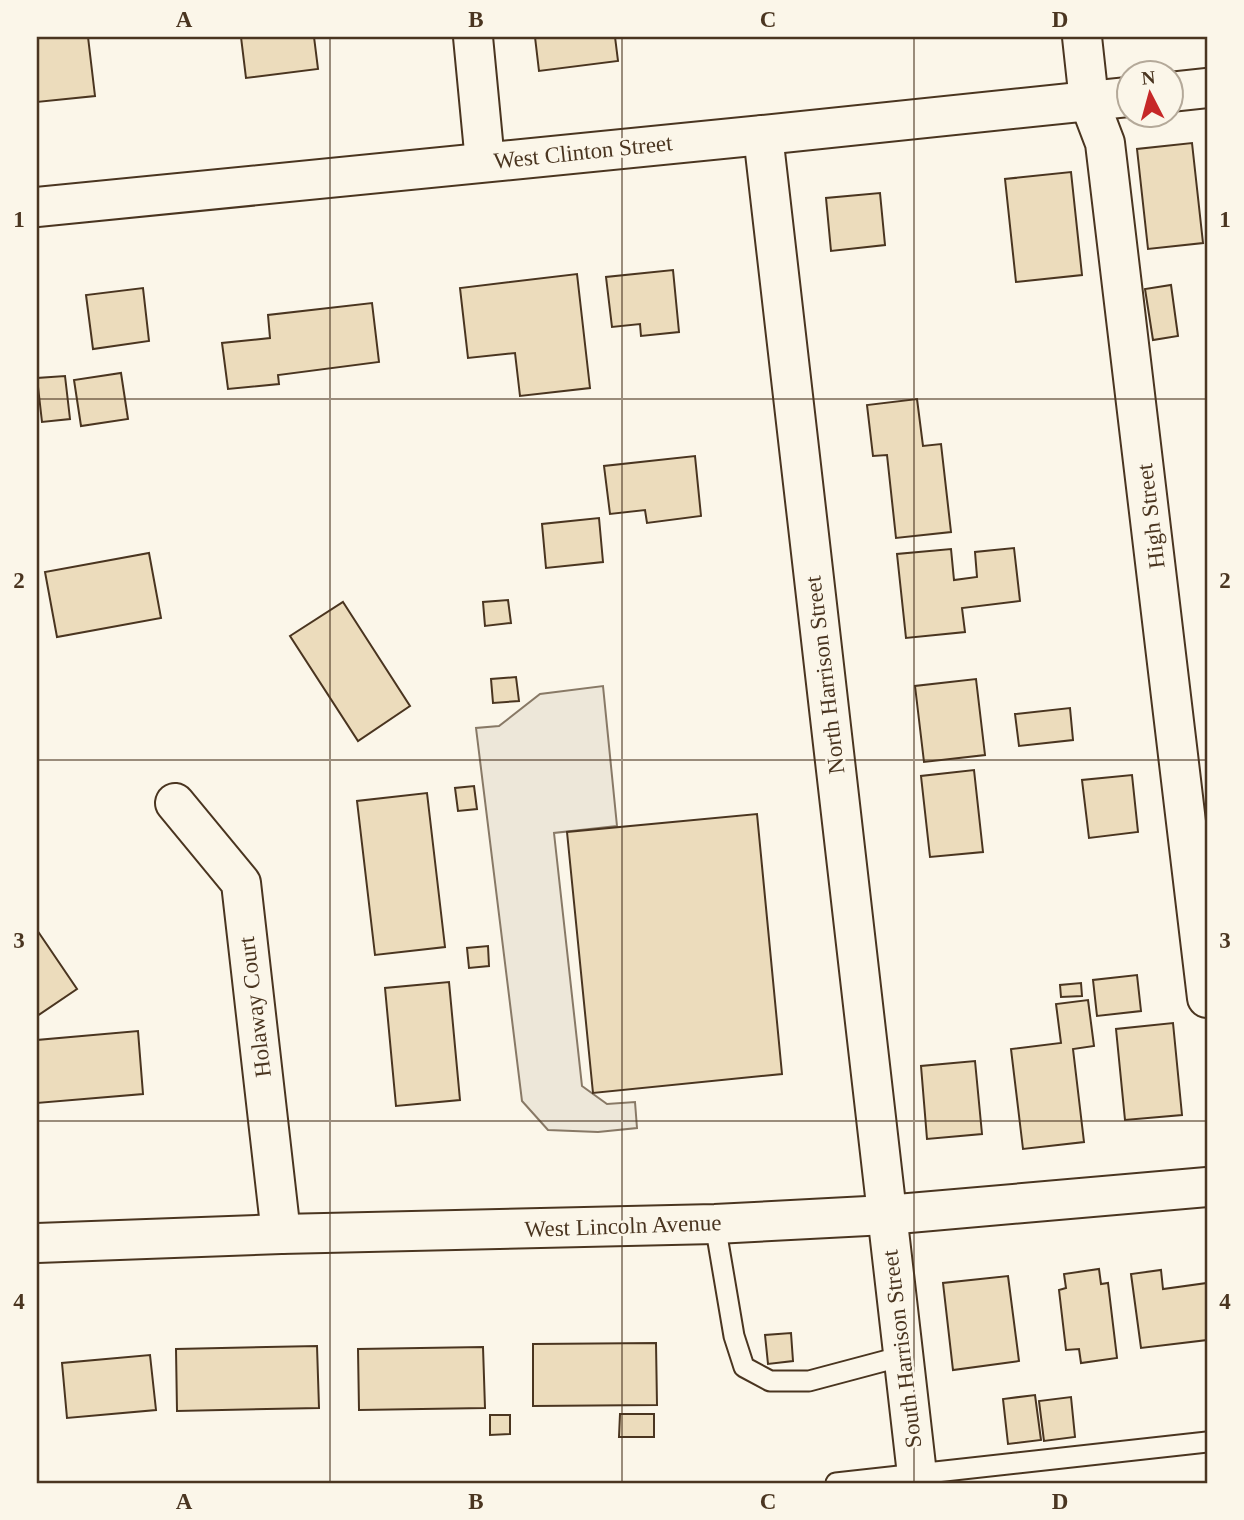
<svg xmlns="http://www.w3.org/2000/svg" width="1244" height="1520" viewBox="0 0 1244 1520" font-family="'Times New Roman',serif">
  <style>
    .parking { fill: #ede7d9; stroke: #887966; stroke-width: 2 }
    .building { fill: #ecdcbc; stroke: #4a3520; stroke-width: 2 }
    .lines { fill: none; stroke-linecap: round; stroke-linejoin: round }
    .service-casing { stroke: #4a3520; stroke-width: 23 }
    .minor-casing { stroke: #4a3520; stroke-width: 42 }
    .tertiary-casing { stroke: #4a3520; stroke-width: 42 }
    .service { stroke: #fbf6e9; stroke-width: 19 }
    .minor { stroke: #fbf6e9; stroke-width: 38 }
    .tertiary { stroke: #fbf6e9; stroke-width: 38 }
    .grid { fill: none; stroke: #4a3520; stroke-width: 2; stroke-opacity: 0.55 }
    .labels { text-anchor: middle; dominant-baseline: central; stroke-width: 5; stroke-linejoin: round; paint-order: stroke }
    .street-label { font-size: 23px; fill: #4a3520; stroke: #fbf6e9 }
    .neatline { fill: none; stroke: #4a3520; stroke-width: 2.5 }
    .grid-label { font-size: 23px; text-anchor: middle; font-weight: bold; fill: #4a3520 }
  </style>
  <rect width="100%" height="100%" fill="#fbf6e9"/>
  <!-- parking -->
  <polygon class="parking" points="603,686 617,826 554,833 582,1086 607,1104 635,1102 637,1128 598,1132 548,1130 522,1101 476,728 499,726 540,694"/>
  <!-- building -->
  <g class="building">
    <polygon points="37,37 88,37 95,96 37,102"/>
    <polygon points="241,37 314,37 318,69 246,78"/>
    <polygon points="535,37 615,37 618,61 539,71"/>
    <polygon points="1192,143 1203,243 1148,249 1137,149"/>
    <polygon points="1071,172 1082,275 1016,282 1005,179"/>
    <polygon points="880,193 885,245 831,251 826,198"/>
    <polygon points="673,270 679,332 641,336 640,324 612,327 606,277"/>
    <polygon points="577,274 590,388 520,396 515,353 468,358 460,288"/>
    <polygon points="1171,285 1178,336 1153,340 1145,289"/>
    <polygon points="143,288 149,341 93,349 86,295"/>
    <polygon points="372,303 379,362 278,375 279,384 228,389 222,343 270,338 268,315"/>
    <polygon points="121,373 128,419 81,426 74,380"/>
    <polygon points="65,376 70,419 42,422 37,378"/>
    <polygon points="917,399 923,446 941,444 951,532 896,538 887,455 873,456 867,405"/>
    <polygon points="695,456 701,516 647,523 645,510 610,514 604,466"/>
    <polygon points="599,518 603,562 546,568 542,524"/>
    <polygon points="1014,548 1020,601 962,608 965,632 906,638 897,554 951,549 954,580 977,577 975,552"/>
    <polygon points="149,553 161,618 57,637 45,572"/>
    <polygon points="508,600 511,623 485,626 483,602"/>
    <polygon points="343,602 410,706 358,741 290,636"/>
    <polygon points="516,677 519,701 493,703 491,679"/>
    <polygon points="976,679 985,755 924,762 915,686"/>
    <polygon points="1070,708 1073,740 1019,746 1015,714"/>
    <polygon points="974,770 983,852 930,857 921,776"/>
    <polygon points="1132,775 1138,832 1089,838 1082,780"/>
    <polygon points="474,786 477,809 458,811 455,788"/>
    <polygon points="427,793 445,947 375,955 357,801"/>
    <polygon points="757,814 782,1074 593,1093 567,832"/>
    <polygon points="37,930 77,989 37,1016"/>
    <polygon points="488,946 489,966 469,968 467,948"/>
    <polygon points="1137,975 1141,1011 1097,1016 1093,980"/>
    <polygon points="449,982 460,1100 396,1106 385,988"/>
    <polygon points="1081,983 1082,996 1061,997 1060,985"/>
    <polygon points="1088,1000 1094,1046 1073,1049 1084,1142 1023,1149 1011,1049 1061,1043 1056,1004"/>
    <polygon points="1173,1023 1182,1115 1125,1120 1116,1029"/>
    <polygon points="138,1031 143,1094 37,1103 37,1040"/>
    <polygon points="975,1061 982,1134 927,1139 921,1066"/>
    <polygon points="1099,1269 1101,1284 1108,1283 1117,1358 1081,1363 1079,1349 1066,1350 1059,1290 1066,1288 1064,1274"/>
    <polygon points="1161,1270 1163,1289 1207,1283 1207,1340 1141,1348 1131,1274"/>
    <polygon points="1008,1276 1019,1361 953,1370 943,1283"/>
    <polygon points="791,1333 793,1361 768,1364 765,1335"/>
    <polygon points="656,1343 657,1405 533,1406 533,1344"/>
    <polygon points="317,1346 319,1408 177,1411 176,1349"/>
    <polygon points="483,1347 485,1408 359,1410 358,1349"/>
    <polygon points="150,1355 156,1410 67,1418 62,1363"/>
    <polygon points="1035,1395 1041,1440 1008,1444 1003,1399"/>
    <polygon points="1071,1397 1075,1437 1044,1441 1039,1401"/>
    <polygon points="620,1414 654,1414 654,1437 619,1437"/>
    <polygon points="490,1415 510,1415 510,1434 490,1435"/>
  </g>
  <g class="lines">
    <defs>
      <g id="service">
        <polyline points="715,1224 734,1336 744,1367 770,1381 809,1381 903,1356"/>
        <polyline points="836,1483 1207,1442"/>
      </g>
      <g id="minor">
        <polyline points="473,37 485,162"/>
        <polyline points="1082,37 1089,101 1105,143 1207,998"/>
        <polyline points="1170,92 1207,88"/>
        <polyline points="763,135 918,1483"/>
        <polyline points="37,207 763,135 1128,97"/>
        <polyline points="175,803 241,883 281,1234"/>
      </g>
      <polyline id="tertiary" points="37,1243 281,1234 715,1224 886,1215 1207,1187"/>
    </defs>
    <!-- service casing -->
    <use href="#service" class="service-casing"/>
    <!-- minor casing -->
    <use href="#minor" class="minor-casing"/>
    <!-- tertiary casing -->
    <use href="#tertiary" class="tertiary-casing"/>
    <!-- service -->
    <use href="#service" class="service"/>
    <!-- minor -->
    <use href="#minor" class="minor"/>
    <!-- tertiary -->
    <use href="#tertiary" class="tertiary"/>
  </g>
  <!-- grid -->
  <path class="grid" d="M330,37v1446M622,37v1446M914,37v1446M37,399h1170M37,760h1170M37,1121h1170"/>
  <g class="labels">
    <!-- street labels -->
    <g class="street-label">
      <text transform="translate(583 152) rotate(-6)">West Clinton Street</text>
      <text transform="translate(1151 516) rotate(-97)">High Street</text>
      <text transform="translate(825 675) rotate(-97)">North Harrison Street</text>
      <text transform="translate(255 1007) rotate(-97)">Holaway Court</text>
      <text transform="translate(623 1226) rotate(-2)">West Lincoln Avenue</text>
      <text transform="translate(902 1349) rotate(-97)">South Harrison Street</text>
    </g>
  </g>
  <!-- border -->
  <rect width="1244" height="1520" fill="none" stroke="#fbf6e9" stroke-width="77"/>
  <!-- north arrow -->
  <g transform="translate(1150 94) rotate(354)"><circle r="33" fill="#fbf6e9" stroke="#b4a999" stroke-width="2"/>
  <path d="M0-5L12 26L0 18L-12 26Z" fill="#c62828"/>
  <text y="-10" font-size="19" font-weight="bold" text-anchor="middle" fill="#4a3520">N</text>
  </g>
  <rect x="38" y="38" width="1168" height="1444" class="neatline"/>
  <g class="grid-label">
    <text x="184" y="27">A</text>
    <text x="476" y="27">B</text>
    <text x="768" y="27">C</text>
    <text x="1060" y="27">D</text>
    <text x="19" y="227">1</text>
    <text x="1225" y="227">1</text>
    <text x="19" y="588">2</text>
    <text x="1225" y="588">2</text>
    <text x="19" y="948">3</text>
    <text x="1225" y="948">3</text>
    <text x="19" y="1309">4</text>
    <text x="1225" y="1309">4</text>
    <text x="184" y="1509">A</text>
    <text x="476" y="1509">B</text>
    <text x="768" y="1509">C</text>
    <text x="1060" y="1509">D</text>
  </g>
</svg>
